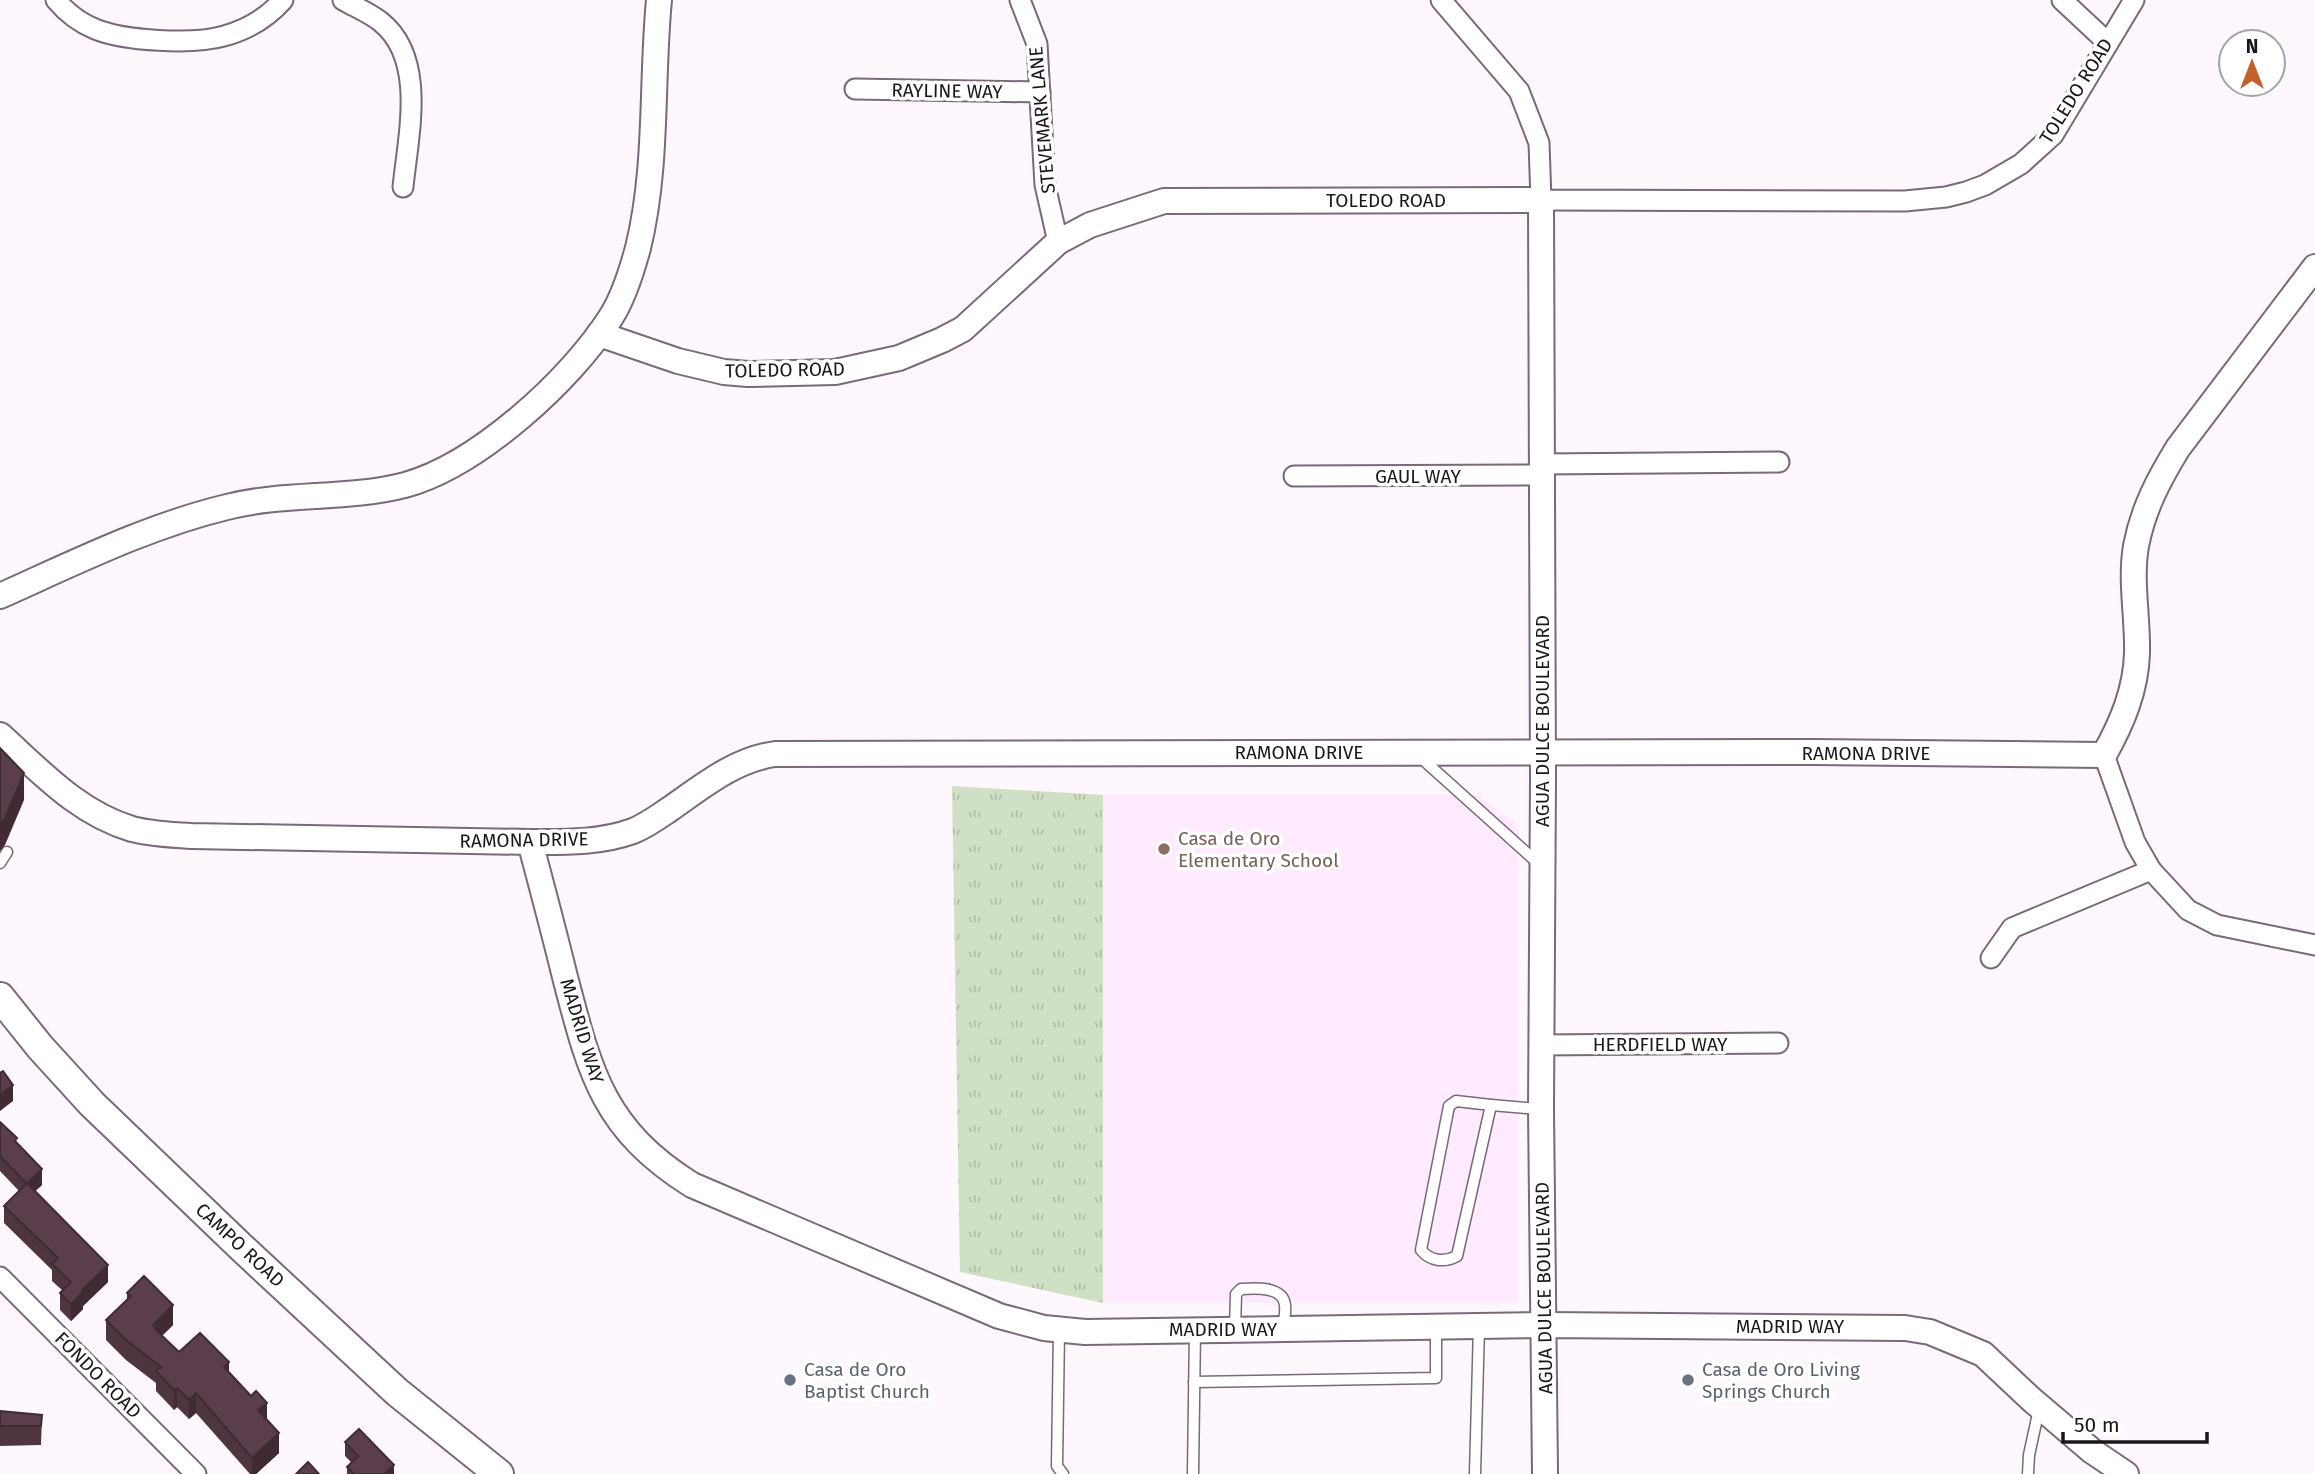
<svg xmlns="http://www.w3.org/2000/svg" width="2315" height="1474" viewBox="0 0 2315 1474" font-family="'Fira Sans',sans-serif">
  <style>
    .built { fill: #ffeafe }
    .grass { fill: url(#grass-tufts) }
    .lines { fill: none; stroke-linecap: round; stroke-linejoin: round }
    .service-casing { stroke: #796979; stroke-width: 13 }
    .minor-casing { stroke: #796979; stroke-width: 23 }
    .tertiary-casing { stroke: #796979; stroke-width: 28 }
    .secondary-casing { stroke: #796979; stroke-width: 32 }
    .service { stroke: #fff; stroke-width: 10 }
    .minor { stroke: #fff; stroke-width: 19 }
    .tertiary { stroke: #fff; stroke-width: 24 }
    .secondary { stroke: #fff; stroke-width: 28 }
    .wall { fill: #4e3540 }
    .shaded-wall { fill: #402b34 }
    .building { fill: #5b3e4b; stroke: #402b34; stroke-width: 2 }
    .education-dot { fill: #8d6e63; stroke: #fff; stroke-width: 2.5 }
    .worship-dot { fill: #6b7280; stroke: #fff; stroke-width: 2.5 }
    .labels { text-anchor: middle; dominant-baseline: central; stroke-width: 7; stroke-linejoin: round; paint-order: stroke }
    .street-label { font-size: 19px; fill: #1c161c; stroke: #fff }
    .education-label { font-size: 19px; fill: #785e54; stroke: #fff; text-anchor: start }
    .worship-label { font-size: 19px; fill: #5b616d; stroke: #fff; text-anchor: start }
  </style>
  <defs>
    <pattern id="grass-tufts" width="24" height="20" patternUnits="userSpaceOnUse" patternTransform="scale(1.75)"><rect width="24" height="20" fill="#cfe0c4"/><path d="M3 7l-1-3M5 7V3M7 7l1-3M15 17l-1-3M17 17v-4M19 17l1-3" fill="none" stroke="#b1bfa8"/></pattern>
  </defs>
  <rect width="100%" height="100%" fill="#fef7fe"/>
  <!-- built -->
  <polygon class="built" points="1103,795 1478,795 1518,825 1518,1303 1103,1303"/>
  <!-- grass -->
  <polygon class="grass" points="952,786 1103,795 1103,1303 960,1272"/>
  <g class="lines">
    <defs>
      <g id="service">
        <polyline points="1420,757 1539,864"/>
        <polyline points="0,863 7,852"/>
        <path d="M1456,1101l35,4 -34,151c-13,7 -27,5 -36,-6l28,-144z"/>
        <polyline points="1491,1105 1539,1109"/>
        <path d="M1235,1329l1,-35 5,-5c14,-1 42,-3 44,16 1,7 -1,16 -2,23"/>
        <polyline points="1059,1330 1057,1466 1063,1474"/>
        <polyline points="1194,1382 1436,1378 1436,1327"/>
        <polyline points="1193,1474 1195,1329"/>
        <polyline points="1475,1474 1479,1326"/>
        <polyline points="2028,1474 2029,1455 2039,1409"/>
      </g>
      <g id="minor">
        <path d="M56,0c10,12 24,23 39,29 29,12 98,16 129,7 22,-6 43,-18 59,-36"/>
        <path d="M343,0c12,7 27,13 38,22 46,37 27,114 22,165"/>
        <polyline points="1020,0 1037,44 1045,185 1058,242"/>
        <polyline points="1441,0 1519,91 1539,143 1541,200 1905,201 1946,197 1966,192 1985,185 2021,164 2053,135 2134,0"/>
        <polyline points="2062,0 2107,42"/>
        <polyline points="855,89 1040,92"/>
        <polyline points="1542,464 1779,462"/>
        <polyline points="1294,476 1542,475"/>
        <polyline points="2104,755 2135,842 2151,870 2188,910 2217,925 2315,945"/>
        <polyline points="1991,958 2012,928 2151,870"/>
        <polyline points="1541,1045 1778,1043"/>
        <polyline points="0,1277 196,1474"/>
      </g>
      <g id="tertiary">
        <polyline points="599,334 678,361 724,372 748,374 835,372 899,358 942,340 963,329 1058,242 1090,225 1164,201 1541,200 1543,779 1541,1109 1545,1474"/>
        <path d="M0,596c74,-33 148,-70 227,-89 58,-15 120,-7 178,-22 73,-20 166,-105 206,-168 13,-20 21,-47 27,-69 20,-82 13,-165 21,-248"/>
        <path d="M0,735c40,36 78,78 132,94 19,5 40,6 60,7l338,6c35,0 70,1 103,-11 13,-5 25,-14 37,-22 33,-23 64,-49 105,-55l1037,-2 292,3c18,-32 32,-65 33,-102 1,-35 -7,-72 -1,-107 7,-37 23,-67 42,-98l137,-181"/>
        <path d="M530,842c12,45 24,90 35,135 25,96 38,152 127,208l307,131 45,12 41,4 460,-7 360,3 25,4 53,22 49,46 60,51 34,23"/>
      </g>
      <polyline id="secondary" points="0,997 40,1047 92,1104 241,1247 397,1392 499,1474"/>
    </defs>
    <!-- service casing -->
    <use href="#service" class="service-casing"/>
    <!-- minor casing -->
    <use href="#minor" class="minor-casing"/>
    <!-- tertiary casing -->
    <use href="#tertiary" class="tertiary-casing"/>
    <!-- secondary casing -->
    <use href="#secondary" class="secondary-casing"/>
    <!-- service -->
    <use href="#service" class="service"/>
    <!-- minor -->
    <use href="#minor" class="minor"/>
    <!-- tertiary -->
    <use href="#tertiary" class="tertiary"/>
    <!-- secondary -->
    <use href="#secondary" class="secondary"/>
  </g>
  <!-- wall -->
  <g class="wall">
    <polygon points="0,1122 17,1143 42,1185 35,1191 108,1282 83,1306 83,1309 71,1321 60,1310 60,1293 62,1290 52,1281 52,1270 4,1223 4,1206 19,1191 0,1171"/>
    <polygon points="127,1293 173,1325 162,1336 179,1352 229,1372 267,1420 279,1453 256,1474 250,1474 196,1413 189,1419 177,1407 174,1410 156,1391 156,1383 126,1360 106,1340 106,1320 127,1300"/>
    <polygon points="0,1411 42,1415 41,1445 0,1446"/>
    <polygon points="345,1442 394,1474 347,1474 347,1467 351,1462 345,1456"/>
  </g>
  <!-- shaded-wall -->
  <g class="shaded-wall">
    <polygon points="24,773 24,800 5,845 0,851 0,824"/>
    <polygon points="13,1085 13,1101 0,1111 0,1095"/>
    <polygon points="42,1169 42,1185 27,1199 27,1184"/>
    <polygon points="108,1265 108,1282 83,1306 83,1309 71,1321 71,1304 82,1290"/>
    <polygon points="173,1305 173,1325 157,1340 153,1325"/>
    <polygon points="229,1362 229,1382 224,1367"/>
    <polygon points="177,1388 177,1407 174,1410 174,1390"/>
    <polygon points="196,1393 196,1413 189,1419 189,1400"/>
    <polygon points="267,1403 267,1422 258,1410"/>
    <polygon points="279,1433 279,1453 256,1474 252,1474 252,1458"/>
    <polygon points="394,1465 394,1474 384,1474"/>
  </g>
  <!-- building -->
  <g class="building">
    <polygon points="0,748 24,773 5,818 0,824"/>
    <polygon points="3,1071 13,1085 0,1095 0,1073"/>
    <polygon points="0,1122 17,1138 15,1141 42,1169 27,1184 0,1156"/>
    <polygon points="27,1183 108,1265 82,1290 83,1292 71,1304 60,1293 71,1282 52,1264 58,1258 4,1206"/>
    <polygon points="144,1276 173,1305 153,1325 157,1329 156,1330 179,1352 200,1333 229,1362 224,1367 251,1396 256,1391 267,1403 258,1410 279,1433 252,1458 196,1393 189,1400 177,1388 174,1390 156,1371 161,1367 126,1340 106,1320 131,1296 127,1293"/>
    <polygon points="0,1411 42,1415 41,1426 0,1426"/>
    <polygon points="359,1429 394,1465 384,1474 354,1474 347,1467 358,1456 345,1442"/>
    <polygon points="308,1462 319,1474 296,1474"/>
  </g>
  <!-- markers -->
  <circle class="education-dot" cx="1164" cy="849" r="7"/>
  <g class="worship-dot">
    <circle cx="790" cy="1380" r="7"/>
    <circle cx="1688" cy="1380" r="7"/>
  </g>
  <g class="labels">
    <!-- street labels -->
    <g class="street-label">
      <text transform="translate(947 91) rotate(1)">RAYLINE WAY</text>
      <text transform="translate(2076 91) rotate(-58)">TOLEDO ROAD</text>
      <text transform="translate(1042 120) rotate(-95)">STEVEMARK LANE</text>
      <text x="1386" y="200">TOLEDO ROAD</text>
      <text transform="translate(785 370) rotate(-1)">TOLEDO ROAD</text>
      <text x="1418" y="476">GAUL WAY</text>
      <text transform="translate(1542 721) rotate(-90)">AGUA DULCE BOULEVARD</text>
      <text x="1299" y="752">RAMONA DRIVE</text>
      <text x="1866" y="753">RAMONA DRIVE</text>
      <text transform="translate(524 840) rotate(-1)">RAMONA DRIVE</text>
      <text transform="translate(582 1031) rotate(73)">MADRID WAY</text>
      <text x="1660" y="1044">HERDFIELD WAY</text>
      <text transform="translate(240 1245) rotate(43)">CAMPO ROAD</text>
      <text transform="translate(1544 1288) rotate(-91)">AGUA DULCE BOULEVARD</text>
      <text x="1790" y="1326">MADRID WAY</text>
      <text x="1223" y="1329">MADRID WAY</text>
      <text transform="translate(98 1375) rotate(45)">FONDO ROAD</text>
    </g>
    <!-- education labels -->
    <g class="education-label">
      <text x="1178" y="838">Casa de Oro<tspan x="1178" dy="22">Elementary School</tspan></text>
    </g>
    <!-- worship labels -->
    <g class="worship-label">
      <text x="804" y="1369">Casa de Oro<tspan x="804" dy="22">Baptist Church</tspan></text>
      <text x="1702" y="1369">Casa de Oro Living<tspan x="1702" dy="22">Springs Church</tspan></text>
    </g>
  </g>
  <!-- north arrow -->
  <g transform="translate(2252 63)"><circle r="33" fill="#ffffff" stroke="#a4a2a4" stroke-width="2"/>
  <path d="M0-5L12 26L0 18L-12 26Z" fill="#c35f29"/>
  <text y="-10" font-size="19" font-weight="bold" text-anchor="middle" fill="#1c161c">N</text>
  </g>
  <!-- scale -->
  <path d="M2063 1432v10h144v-10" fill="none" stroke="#1c161c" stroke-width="3.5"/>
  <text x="2074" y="1432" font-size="21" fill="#1c161c" stroke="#ffffff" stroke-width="5" paint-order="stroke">50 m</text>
</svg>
